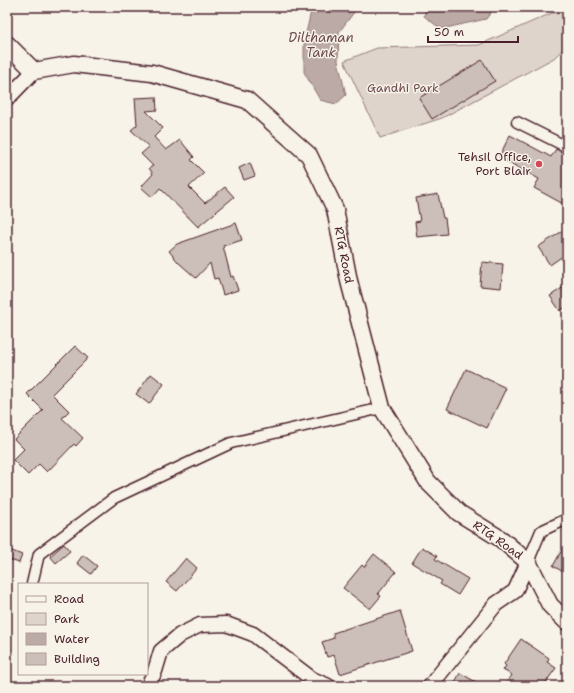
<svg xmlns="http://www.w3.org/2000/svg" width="574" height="693" viewBox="0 0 574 693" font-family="'Shantell Sans',sans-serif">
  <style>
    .green { fill: #ded4cc; stroke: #947a7c }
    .water { fill: #bcaaa7; stroke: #8e7275 }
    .building { fill: #ccbfb9; stroke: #4a1f2b }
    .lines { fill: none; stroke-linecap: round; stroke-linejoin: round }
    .street-casing { stroke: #4a1f2b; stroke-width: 13 }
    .secondary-casing { stroke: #4a1f2b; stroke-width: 17 }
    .primary-casing { stroke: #4a1f2b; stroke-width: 19 }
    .street { stroke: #f7f3e8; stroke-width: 10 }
    .secondary { stroke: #f7f3e8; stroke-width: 14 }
    .primary { stroke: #f7f3e8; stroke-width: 16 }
    .poi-dot { fill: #d1495b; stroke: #f7f3e8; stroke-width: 1.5 }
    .labels { text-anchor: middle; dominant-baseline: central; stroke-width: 3; stroke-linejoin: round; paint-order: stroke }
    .park-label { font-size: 12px; fill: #6f4c53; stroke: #f7f3e8 }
    .poi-label { font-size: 12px; fill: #4a1f2b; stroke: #f7f3e8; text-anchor: end }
    .street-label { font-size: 12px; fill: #4a1f2b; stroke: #f7f3e8 }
    .water-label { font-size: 13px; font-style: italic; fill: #6c4950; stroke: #f7f3e8 }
  </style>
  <rect width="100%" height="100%" fill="#f7f3e8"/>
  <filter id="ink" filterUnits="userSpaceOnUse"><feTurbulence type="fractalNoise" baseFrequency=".025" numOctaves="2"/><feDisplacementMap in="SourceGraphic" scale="8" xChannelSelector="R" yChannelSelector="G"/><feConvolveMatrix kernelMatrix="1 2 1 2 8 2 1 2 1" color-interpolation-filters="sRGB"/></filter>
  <g filter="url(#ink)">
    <!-- green -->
    <polygon class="green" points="567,12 567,45 554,58 442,118 380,138 344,61 377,48 479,45 552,13"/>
    <!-- water -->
    <g class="water">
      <polygon points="312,7 358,7 339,32 338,61 346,95 336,104 320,100 304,72 304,42"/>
      <polygon points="427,7 495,7 486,19 441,29 424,16"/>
    </g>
    <!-- building -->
    <g class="building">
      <polygon points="482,60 495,81 432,119 419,98"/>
      <polygon points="156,97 157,110 146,111 163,128 154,137 166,150 180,140 194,157 191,160 204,173 189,187 205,203 225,187 234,197 198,227 160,188 152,197 141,187 153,174 149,168 153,166 141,154 149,147 131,130 137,125 135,98"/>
      <polygon points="510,135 551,157 556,149 567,155 567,206 534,188 539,179 499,157"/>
      <polygon points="250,163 255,176 244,180 239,168"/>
      <polygon points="438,194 443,218 445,218 447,234 417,237 415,222 420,221 416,198"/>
      <polygon points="236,223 242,240 223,246 231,277 233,276 238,290 223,295 218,278 214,279 210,263 196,278 179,263 169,251 177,244"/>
      <polygon points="567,228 567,253 550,265 538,247"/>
      <polygon points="482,262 503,264 501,288 480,286"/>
      <polygon points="567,285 567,306 560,311 550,296"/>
      <polygon points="75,346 88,358 52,394 69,411 62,418 83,438 76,446 74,444 47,472 39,464 28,475 13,460 24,449 14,439 43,410 27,394"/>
      <polygon points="466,369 506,388 487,428 447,409"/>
      <polygon points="151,374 164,384 149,404 136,394"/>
      <polygon points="567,541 567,574 553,566"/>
      <polygon points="64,544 70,551 56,563 50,556"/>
      <polygon points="422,547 437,556 435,559 468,579 458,595 440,584 442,581 412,563"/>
      <polygon points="7,549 22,555 19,563 7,559"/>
      <polygon points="374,554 396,572 378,594 381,596 370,609 343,588 362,565 364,567"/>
      <polygon points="83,555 97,566 91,574 77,563"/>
      <polygon points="186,558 197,568 177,591 166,582"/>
      <polygon points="400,611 412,651 340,674 334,655 327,657 322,642 334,638 333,633"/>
      <polygon points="521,639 549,658 547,662 556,668 543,686 504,686 512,675 503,670 506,666 504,664"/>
      <polygon points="460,673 483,686 453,686"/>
    </g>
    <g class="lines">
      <defs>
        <g id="street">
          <polyline points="517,122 567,147"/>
          <polyline points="528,562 541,531 567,519"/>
          <polyline points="32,584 39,554 114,498 231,443 382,408"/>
        </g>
        <g id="secondary">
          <polyline points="7,99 34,71"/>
          <polyline points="148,686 155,671 161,651 180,635 200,625 226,624 253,634 312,679 328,686"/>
          <polyline points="430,686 496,604 515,591 528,562"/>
        </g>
        <polyline id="primary" points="7,44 34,71 74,64 152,73 247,100 309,155 335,209 349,281 382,408 428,482 459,513 501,539 528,562 550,605 567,622"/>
      </defs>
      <!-- street casing -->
      <use href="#street" class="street-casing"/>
      <!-- secondary casing -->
      <use href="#secondary" class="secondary-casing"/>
      <!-- primary casing -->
      <use href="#primary" class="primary-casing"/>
      <!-- street -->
      <use href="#street" class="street"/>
      <!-- secondary -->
      <use href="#secondary" class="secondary"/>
      <!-- primary -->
      <use href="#primary" class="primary"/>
    </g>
  </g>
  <!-- markers -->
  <circle class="poi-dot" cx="539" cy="164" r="4"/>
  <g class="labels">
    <!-- park labels -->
    <g class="park-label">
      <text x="403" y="88">Gandhi Park</text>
    </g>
    <!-- poi labels -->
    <g class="poi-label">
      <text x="531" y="157">Tehsil Office,<tspan x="531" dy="14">Port Blair</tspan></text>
    </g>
    <!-- street labels -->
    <g class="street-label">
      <text transform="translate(344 255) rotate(79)">RTG Road</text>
      <text transform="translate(498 540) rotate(35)">RTG Road</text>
    </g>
    <!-- water labels -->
    <g class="water-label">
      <text x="321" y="37">Dilthaman<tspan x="321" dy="15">Tank</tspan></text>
    </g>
  </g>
  <!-- margin -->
  <rect width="574" height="693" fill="none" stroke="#f7f3e8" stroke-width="24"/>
  <rect x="12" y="12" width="550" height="669" fill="none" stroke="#4a1f2b" stroke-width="1.5" filter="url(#ink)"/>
  <!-- legend -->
  <rect x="18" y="583" width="130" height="92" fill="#f7f3e8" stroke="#b29e9c"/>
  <rect x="26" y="596" width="20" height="6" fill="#f7f3e8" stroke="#b29e9c"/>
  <text x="54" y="603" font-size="12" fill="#4a1f2b">Road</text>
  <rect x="26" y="613" width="20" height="12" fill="#ded4cc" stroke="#b29e9c"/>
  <text x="54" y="623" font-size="12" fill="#4a1f2b">Park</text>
  <rect x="26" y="633" width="20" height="12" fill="#bcaaa7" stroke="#b29e9c"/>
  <text x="54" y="643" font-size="12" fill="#4a1f2b">Water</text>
  <rect x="26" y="653" width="20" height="12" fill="#ccbfb9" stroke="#b29e9c"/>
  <text x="54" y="663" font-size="12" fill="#4a1f2b">Building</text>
  <!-- scale -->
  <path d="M428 36v6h90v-6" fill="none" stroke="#4a1f2b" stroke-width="2"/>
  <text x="434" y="36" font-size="12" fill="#4a1f2b" stroke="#f7f3e8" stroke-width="3" paint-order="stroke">50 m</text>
</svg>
